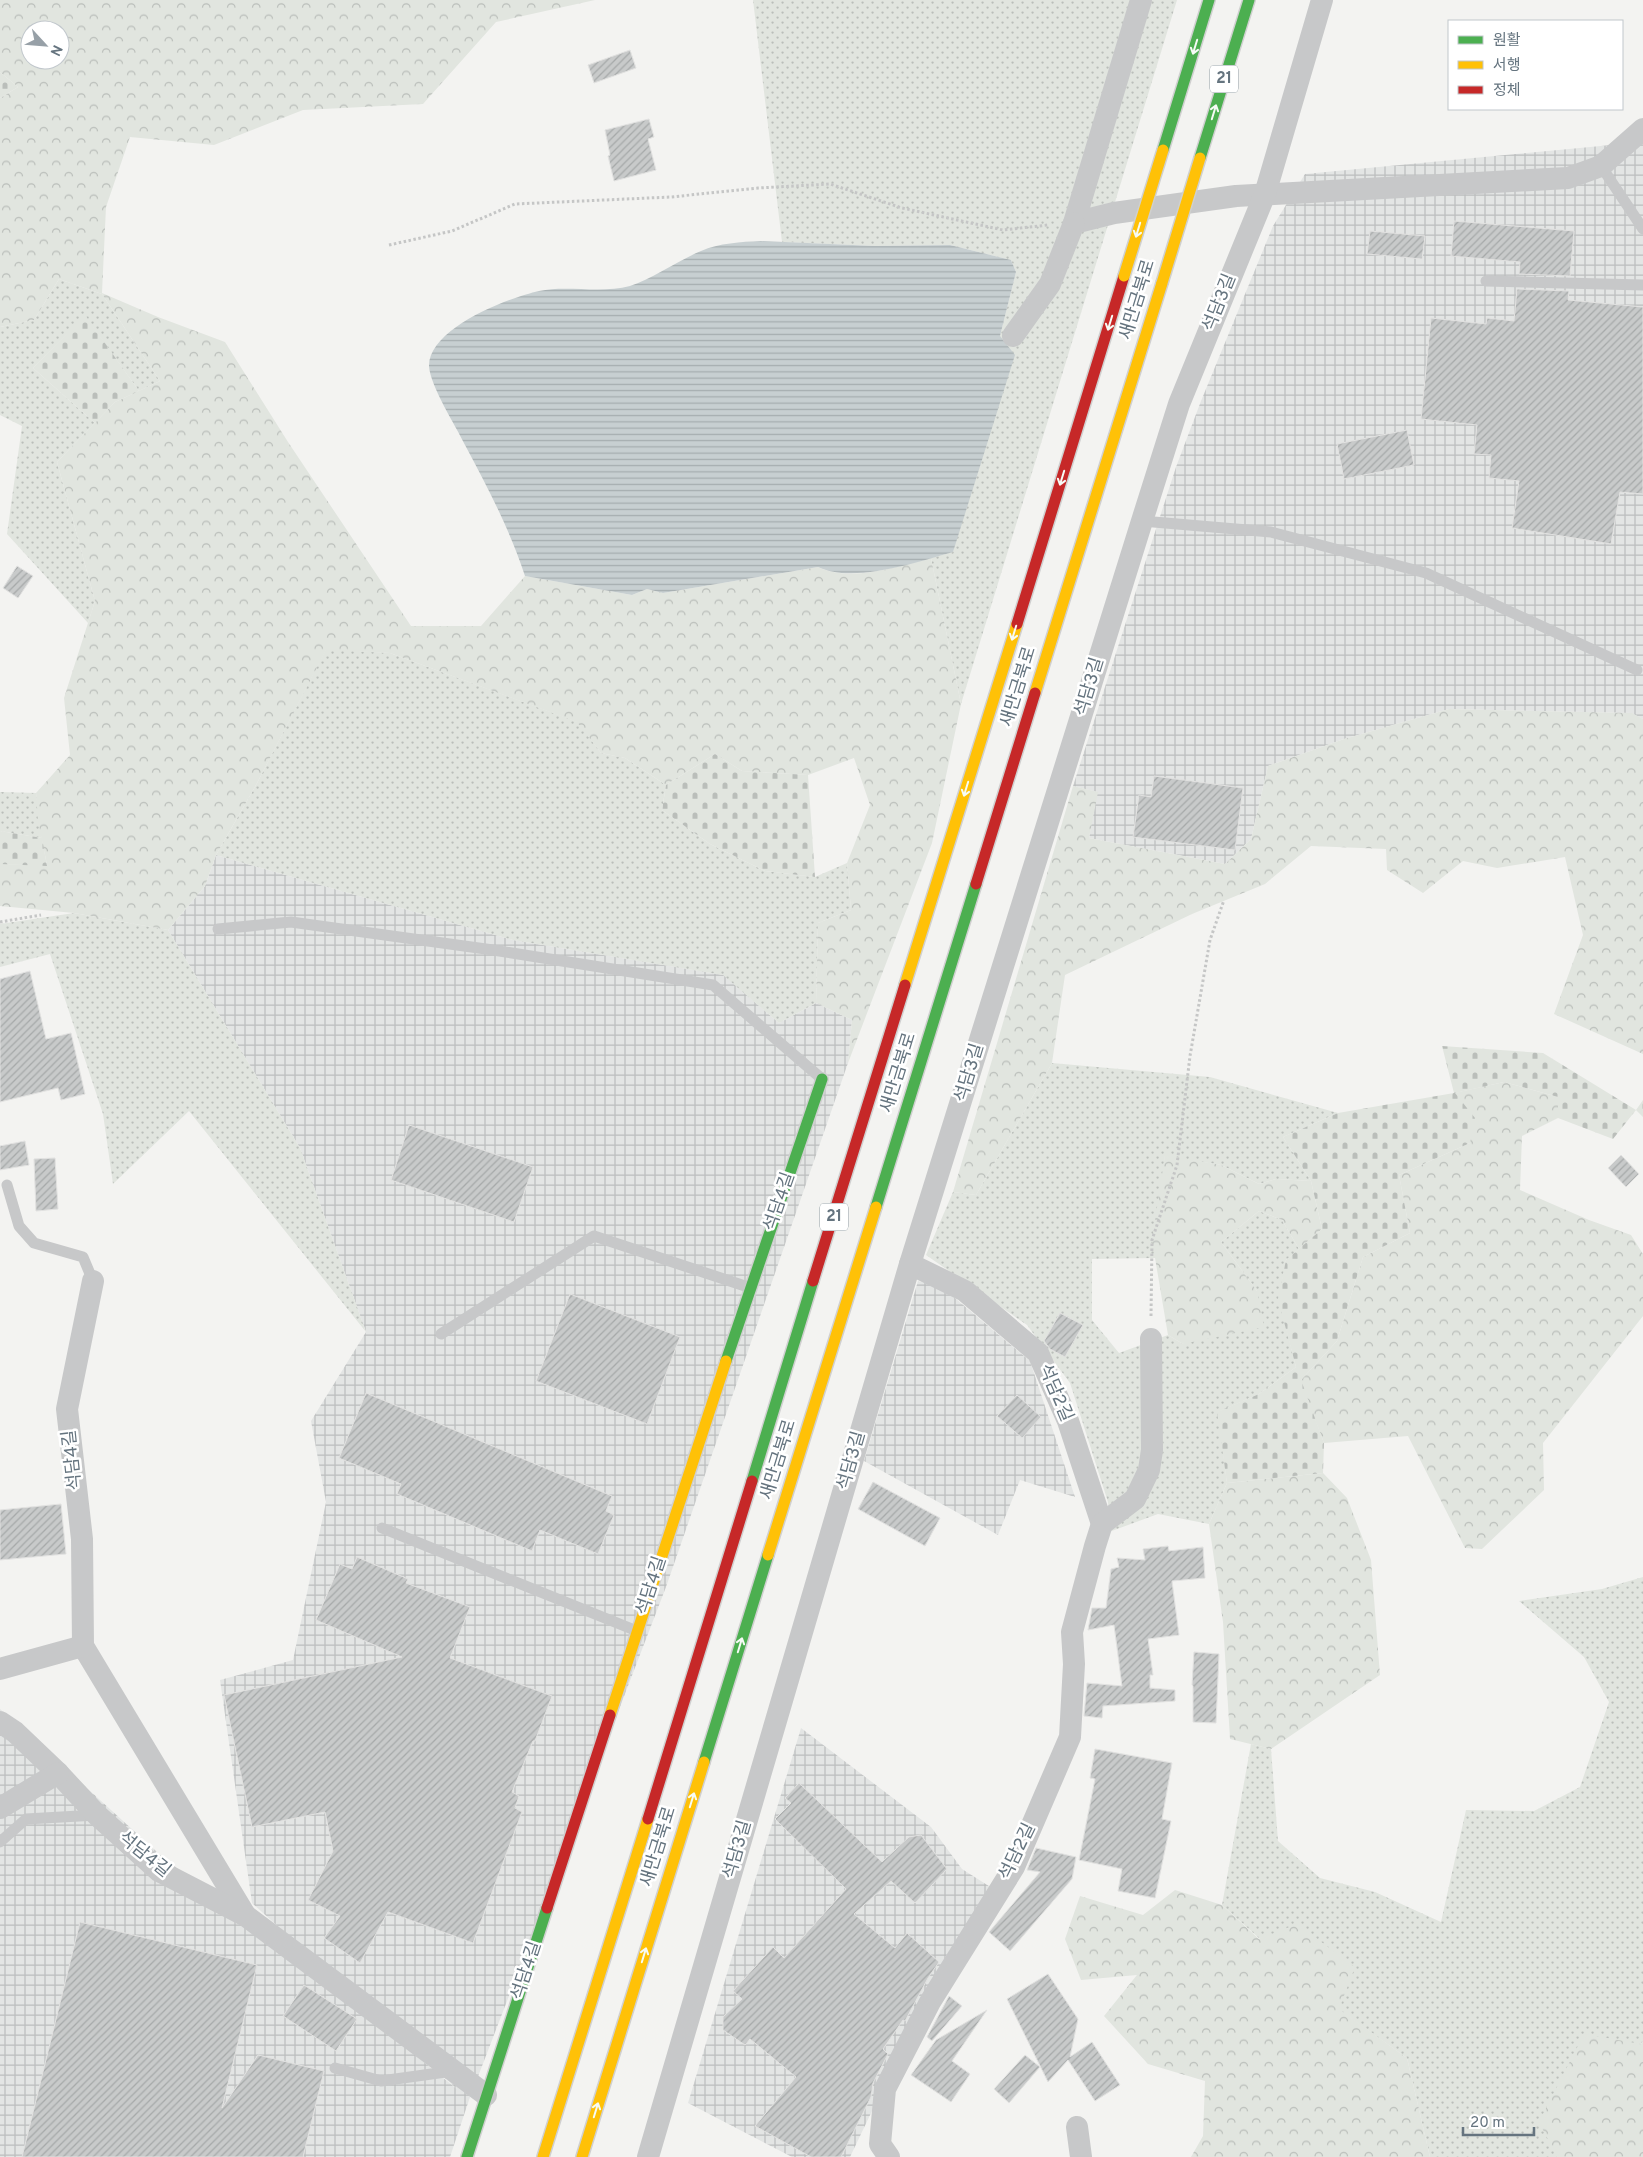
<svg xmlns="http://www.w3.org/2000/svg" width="1643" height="2157" viewBox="0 0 1643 2157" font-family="Overpass,'Noto Sans KR',sans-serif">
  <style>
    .industrial { fill: url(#industrial-grid) }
    .grass { fill: url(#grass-dots) }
    .forest { fill: url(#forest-crowns); fill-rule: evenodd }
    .cemetery { fill: url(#cemetery-stones) }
    .water { fill: url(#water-rules) }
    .building { fill: url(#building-hatch); stroke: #e2e2e1 }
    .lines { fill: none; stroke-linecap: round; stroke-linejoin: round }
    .fast-casing { stroke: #d0d0d0; stroke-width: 14 }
    .slow-casing { stroke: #d0d0d0; stroke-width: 14 }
    .jam-casing { stroke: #d0d0d0; stroke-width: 14 }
    .path { stroke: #c5c6c6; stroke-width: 3; stroke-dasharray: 2.5 2.5; stroke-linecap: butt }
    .lane { stroke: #c7c8c9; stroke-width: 11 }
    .street { stroke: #c7c8c9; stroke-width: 22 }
    .fast { stroke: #4caf50; stroke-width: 11 }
    .slow { stroke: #ffc107; stroke-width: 11 }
    .jam { stroke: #c62828; stroke-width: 11 }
    .slow-bridge-casing { stroke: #cfd0cf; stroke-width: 14; stroke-linecap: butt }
    .slow-bridge { stroke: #ffc107; stroke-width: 11 }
    .oneway { stroke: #f6fbf6 }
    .labels { text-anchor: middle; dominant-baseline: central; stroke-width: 5; stroke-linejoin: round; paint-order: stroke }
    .shield { fill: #fff; stroke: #939ea5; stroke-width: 1 }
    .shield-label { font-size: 16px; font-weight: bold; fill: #65747f }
    .street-label { font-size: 18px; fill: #65747f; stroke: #fff }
  </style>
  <defs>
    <pattern id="industrial-grid" width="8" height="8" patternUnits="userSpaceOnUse" patternTransform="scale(1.25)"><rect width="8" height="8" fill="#e3e5e4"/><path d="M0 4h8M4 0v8" fill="none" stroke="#bcbebe"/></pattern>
    <pattern id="grass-dots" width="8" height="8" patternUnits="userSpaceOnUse" patternTransform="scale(1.25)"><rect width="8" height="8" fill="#e1e5df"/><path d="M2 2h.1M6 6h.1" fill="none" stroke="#babeba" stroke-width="1.8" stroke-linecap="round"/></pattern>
    <pattern id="forest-crowns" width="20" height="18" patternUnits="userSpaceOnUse" patternTransform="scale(1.25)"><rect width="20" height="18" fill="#e1e5df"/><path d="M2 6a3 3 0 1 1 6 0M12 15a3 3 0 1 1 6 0" fill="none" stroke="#babeba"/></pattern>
    <pattern id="cemetery-stones" width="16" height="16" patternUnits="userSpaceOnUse" patternTransform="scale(1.25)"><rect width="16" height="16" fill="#e1e5df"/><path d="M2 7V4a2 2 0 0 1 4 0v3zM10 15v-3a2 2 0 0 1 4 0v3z" fill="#babeba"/></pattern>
    <pattern id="water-rules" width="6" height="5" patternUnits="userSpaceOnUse" patternTransform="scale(1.25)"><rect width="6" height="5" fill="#c7cfd1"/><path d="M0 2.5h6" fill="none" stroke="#a5adaf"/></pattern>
    <pattern id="building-hatch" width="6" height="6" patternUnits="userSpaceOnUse" patternTransform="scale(1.25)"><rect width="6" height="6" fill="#c8caca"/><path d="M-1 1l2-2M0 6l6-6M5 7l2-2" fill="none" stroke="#a6a9a9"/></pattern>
  </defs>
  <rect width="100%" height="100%" fill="#f3f3f1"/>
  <!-- industrial -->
  <g class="industrial">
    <polygon points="1643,142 1643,719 1631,713 1449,709 1344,739 1268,766 1251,839 1225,864 1089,838 1097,792 1073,786 1176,467 1201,401 1273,226 1305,174"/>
    <polygon points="216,855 513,940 724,975 779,1023 816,1003 852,1020 848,1063 666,1587 469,2100 450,2157 0,2157 0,1709 167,1861 246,1916 458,2090 252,1903 220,1680 293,1660 326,1502 311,1421 366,1332 300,1148 168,930 205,886"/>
    <polygon points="918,1281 943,1288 1030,1361 1075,1497 1020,1480 998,1535 864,1461"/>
    <polygon points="801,1728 931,1827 962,1869 992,1888 946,1956 850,2157 792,2157 688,2103"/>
  </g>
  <!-- grass -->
  <g class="grass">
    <polygon points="753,0 1177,0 961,704 931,558 953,552 1000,336 1016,272 1011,260 950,245 875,246 782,242"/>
    <polygon points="59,279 102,294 160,381 139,391 85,316 33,368 95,423 57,462 95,601 88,623 7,534 22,426 0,415 0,327 34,320"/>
    <polygon points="326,649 390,653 578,722 601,753 625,758 666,785 662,810 710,844 765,871 815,877 847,863 851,910 818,923 816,1003 779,1023 723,975 513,940 216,855 256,785"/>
    <polygon points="0,792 36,793 42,838 0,831"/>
    <polygon points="74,913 168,930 300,1148 366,1332 189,1111 113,1184 103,1114 50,954 0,967 0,924"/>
    <polygon points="1052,1063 1210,1077 1338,1113 1283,1137 1311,1181 1276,1179 1259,1184 1221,1165 1165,1156 1155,1258 1092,1259 1092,1320 1119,1353 1168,1335 1183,1344 1257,1291 1221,1242 1259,1211 1282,1220 1299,1249 1286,1260 1279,1299 1296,1367 1259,1394 1218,1412 1227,1483 1209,1524 1158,1514 1109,1532 1108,1502 1070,1383 1027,1325 926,1255 953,1192 976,1195"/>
    <polygon points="1643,1577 1643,2041 1557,2153 1557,2157 1430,2157 1407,2058 1338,2009 1222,1905 1251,1744 1271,1749 1278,1841 1320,1878 1375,1892 1441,1922 1466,1810 1534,1811 1580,1787 1609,1702 1584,1657 1519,1601 1602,1589"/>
  </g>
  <!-- forest -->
  <g class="forest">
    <path d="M0,0h595l-99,22 -73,82 -120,6 -89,35 -84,-8 -24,70 -4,86 56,24 67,25 63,100 123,184h70l44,-50 107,19 15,-6 16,4 155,-26c33,16 79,-1 113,-9l30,146 -29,139 -84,220 4,-43 -36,-17 2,-80 33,-13 -4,-47 23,-58 -16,-47 -46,17 -66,-4 -27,-17 -49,31 -41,-27 -24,-5 -24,-31 -187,-69 -64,-3 -70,135 -40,70 -11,31 -37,44 -94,-17 -74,-7v-42l47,1 -9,-44 -2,-28 34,-38 -6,-57 31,-97 -38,-139 58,-60 45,-21 -58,-87 -43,-15 -25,41 -34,7v-229l18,-11 -18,-15zM30,30h30v30h-30z"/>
    <polygon points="1449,709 1632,713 1643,719 1643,1054 1554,1014 1583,935 1565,857 1497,868 1463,861 1423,893 1387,870 1386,849 1311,846 1265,884 1192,914 1065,975 1052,1063 976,1195 953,1192 1073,786 1098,792 1089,838 1225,864 1251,839 1268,766 1344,739"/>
    <polygon points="1504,1082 1558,1097 1558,1118 1522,1136 1520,1190 1589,1220 1631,1235 1643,1254 1643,1316 1543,1443 1544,1490 1482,1549 1465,1548 1408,1436 1324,1443 1300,1381 1337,1341 1363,1257 1410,1233 1399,1175 1470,1143 1454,1093"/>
    <polygon points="1165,1155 1221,1165 1259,1184 1276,1179 1311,1181 1322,1229 1299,1249 1282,1220 1259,1211 1221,1242 1257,1291 1264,1327 1183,1344 1168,1335 1152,1240"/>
    <polygon points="1323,1473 1347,1498 1371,1560 1380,1675 1271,1749 1230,1739 1223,1622 1209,1524 1227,1483"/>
    <polygon points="1175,1890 1222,1905 1259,1939 1297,1924 1355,1967 1339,2009 1407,2058 1430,2157 1191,2157 1203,2136 1205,2081 1148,2064 1104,2016 1137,1975 1081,1980 1065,1939 1080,1896 1143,1915"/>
    <polygon points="1584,2034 1641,2044 1643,2041 1643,2157 1557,2157 1539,2122"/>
  </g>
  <!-- cemetery -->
  <g class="cemetery">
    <polygon points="0,72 18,87 0,98"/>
    <polygon points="85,315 139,391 115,402 95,423 33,368"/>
    <polygon points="715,754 742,771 808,775 815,877 765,871 710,844 662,810 666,785"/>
    <polygon points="0,831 42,838 47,866 0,864"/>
    <polygon points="1442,1046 1543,1053 1636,1110 1643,1100 1643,1117 1636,1110 1613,1139 1558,1118 1558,1097 1504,1082 1455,1093 1475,1118 1470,1143 1399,1175 1410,1233 1363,1257 1337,1341 1301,1380 1324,1443 1323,1473 1227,1483 1217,1412 1259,1394 1296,1367 1278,1299 1286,1260 1322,1229 1311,1181 1283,1137 1338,1113 1454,1093"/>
  </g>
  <!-- water -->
  <path class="water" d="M761,241l114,5 75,-1 61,15 5,12 -16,64 15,19 -62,197c-36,10 -100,32 -135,15l-155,26 -16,-4 -15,6 -107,-19c-15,-46 -37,-88 -60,-131 -9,-19 -35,-59 -36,-79 0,-38 79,-68 110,-75 29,-6 61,3 91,-5 22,-7 49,-26 71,-35 18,-8 40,-9 60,-10z"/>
  <!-- building -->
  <g class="building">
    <polygon points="630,50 636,68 594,83 588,65"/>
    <polygon points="649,119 654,137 648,139 656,170 614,181 608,156 610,155 605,130"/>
    <polygon points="1454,221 1574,231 1570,276 1519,274 1520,262 1451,256"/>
    <polygon points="1370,231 1425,236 1422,259 1367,254"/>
    <polygon points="1517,289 1569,291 1568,300 1643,307 1643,494 1620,492 1611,544 1512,528 1519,481 1489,478 1491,455 1474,454 1477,425 1421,419 1431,318 1486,324 1487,318 1514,321"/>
    <polygon points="1407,430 1414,465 1344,479 1337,444"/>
    <polygon points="17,566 33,576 18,598 3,588"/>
    <polygon points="1154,776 1243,788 1235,850 1133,837 1139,795 1151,797"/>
    <polygon points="30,971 46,1039 71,1033 85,1094 61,1100 58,1088 0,1102 0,979"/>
    <polygon points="409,1125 533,1167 514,1222 391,1180"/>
    <polygon points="25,1141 29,1165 0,1170 0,1146"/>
    <polygon points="1621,1155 1639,1174 1626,1187 1608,1168"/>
    <polygon points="55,1158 58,1209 36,1211 34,1159"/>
    <polygon points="570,1294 680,1337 647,1424 536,1381"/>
    <polygon points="1060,1313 1083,1325 1065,1357 1050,1349 1044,1341"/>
    <polygon points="366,1393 612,1496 606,1511 614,1515 598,1554 540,1530 532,1551 397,1494 401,1484 339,1458"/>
    <polygon points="1017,1395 1041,1417 1022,1438 997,1416"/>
    <polygon points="873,1482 940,1518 925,1546 858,1509"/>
    <polygon points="61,1504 66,1554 0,1560 0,1510"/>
    <polygon points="1168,1546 1169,1551 1203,1547 1205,1578 1172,1581 1179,1635 1148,1639 1153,1675 1150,1675 1150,1688 1175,1690 1175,1701 1103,1706 1102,1718 1084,1716 1087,1683 1122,1686 1114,1625 1088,1630 1092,1608 1106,1608 1111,1569 1119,1567 1117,1558 1145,1560 1143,1549"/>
    <polygon points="357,1557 408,1579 406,1583 470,1607 450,1658 552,1696 535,1741 533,1741 512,1792 519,1796 515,1808 522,1812 473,1943 388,1912 360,1963 324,1938 340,1916 308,1900 333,1851 325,1812 252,1827 224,1695 402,1657 316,1620 340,1564 352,1569"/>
    <polygon points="1194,1652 1219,1654 1216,1723 1193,1722 1193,1686 1192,1685"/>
    <polygon points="1095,1749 1172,1763 1162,1819 1171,1821 1155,1898 1118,1891 1122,1869 1079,1860 1095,1779 1090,1778"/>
    <polygon points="799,1783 882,1862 909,1837 921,1835 947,1869 915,1903 891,1881 854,1914 895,1948 907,1933 939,1962 928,1978 905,2021 903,2020 883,2049 888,2054 873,2083 871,2097 841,2157 811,2157 755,2126 796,2077 750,2039 745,2045 723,2030 723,2017 742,1999 733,1991 773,1947 784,1958 846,1889 775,1819 791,1803 785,1798"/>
    <polygon points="1036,1848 1076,1857 1072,1879 1010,1951 989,1932 1040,1872 1027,1870"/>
    <polygon points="80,1922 257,1965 222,2108 258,2055 324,2071 303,2157 22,2157"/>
    <polygon points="1048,1974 1078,2019 1070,2057 1092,2042 1120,2085 1095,2101 1068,2060 1048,2082 1007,1999"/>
    <polygon points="304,1985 357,2019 336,2051 283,2016"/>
    <polygon points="949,1996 962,2006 932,2041 927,2037"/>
    <polygon points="987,2010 952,2061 970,2074 951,2102 911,2075 936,2040"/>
    <polygon points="1025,2055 1040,2067 1009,2103 994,2089"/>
  </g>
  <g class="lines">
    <defs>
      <g id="fast">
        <polyline points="1163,150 1209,0"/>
        <polyline points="1200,158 1249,0"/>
        <polyline points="876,1207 976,884"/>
        <polyline points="726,1361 822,1079"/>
        <polyline points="752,1481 813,1281"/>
        <polyline points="704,1762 768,1555"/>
        <polyline points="467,2157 547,1908"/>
      </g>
      <g id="slow">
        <polyline points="1035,693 1162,283"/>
        <polyline points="905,985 1017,624"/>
        <polyline points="768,1555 876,1207"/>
        <polyline points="610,1715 726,1361"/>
        <polyline points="543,2157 648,1819"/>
        <polyline points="582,2157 704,1762"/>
      </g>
      <g id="jam">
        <polyline points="1017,624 1124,276"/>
        <polyline points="976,884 1035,693"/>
        <polyline points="813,1281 905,985"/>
        <polyline points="648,1819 752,1481"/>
        <polyline points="547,1908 610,1715"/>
      </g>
    </defs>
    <!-- fast casing -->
    <use href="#fast" class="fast-casing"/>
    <!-- slow casing -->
    <use href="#slow" class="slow-casing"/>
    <!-- jam casing -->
    <use href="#jam" class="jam-casing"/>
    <!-- path -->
    <g class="path">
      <polyline points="389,245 452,231 515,204 671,197 758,188 830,184 902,208 1003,230 1048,225"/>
      <polyline points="0,922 41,915"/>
      <polyline points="1151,1316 1152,1240 1177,1165 1190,1056 1210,940 1224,900"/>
    </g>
    <!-- lane -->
    <g class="lane">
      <polyline points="1601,166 1643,229"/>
      <polyline points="1486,281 1643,285"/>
      <polyline points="1142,521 1271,532 1426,573 1637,670"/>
      <polyline points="218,929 291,922 493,950 713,985 822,1079"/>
      <polyline points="7,1185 19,1226 34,1243 83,1257 93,1281"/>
      <polyline points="441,1334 594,1236 751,1288"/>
      <polyline points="382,1528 637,1631"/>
      <polyline points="0,1842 26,1819 97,1815"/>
      <polyline points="335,2068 381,2081 453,2071"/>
    </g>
    <!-- street -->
    <g class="street">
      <polyline points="1141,0 1074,223 1114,213 1236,196 1568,178 1601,166 1643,129"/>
      <polyline points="1013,336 1050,284 1074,223"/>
      <polyline points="910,1264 965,1291 1038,1353 1068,1421 1102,1524"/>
      <polyline points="83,1646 245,1915"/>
      <polyline points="0,1669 83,1646 82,1539 67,1409 93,1281"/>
      <polyline points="0,1722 15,1732 58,1773 97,1815 159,1871 246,1916 486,2095"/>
      <polyline points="0,1808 58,1773"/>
      <polyline points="1077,2127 1081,2157"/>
      <polyline points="648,2157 910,1264 1142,521 1179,404 1265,194 1322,0"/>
      <polyline points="889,2157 880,2144 885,2089 930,2002 1014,1867 1070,1737 1074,1664 1072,1632 1095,1546 1102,1524 1135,1499 1149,1470 1152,1450 1151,1339"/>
    </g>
    <!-- fast -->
    <use href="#fast" class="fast"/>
    <!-- slow -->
    <use href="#slow" class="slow"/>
    <!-- jam -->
    <use href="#jam" class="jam"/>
    <defs>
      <g id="slow-bridge">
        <polyline points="1124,276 1163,150"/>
        <polyline points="1162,283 1200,158"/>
      </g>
    </defs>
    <!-- slow-bridge casing -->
    <use href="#slow-bridge" class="slow-bridge-casing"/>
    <!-- slow-bridge -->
    <use href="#slow-bridge" class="slow-bridge"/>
  </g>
  <!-- one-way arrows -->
  <defs><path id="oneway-shaft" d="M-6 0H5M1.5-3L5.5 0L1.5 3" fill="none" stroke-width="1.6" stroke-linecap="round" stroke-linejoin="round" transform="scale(1.25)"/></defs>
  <g class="oneway">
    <use href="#oneway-shaft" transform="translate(1195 47) rotate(107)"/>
    <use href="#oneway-shaft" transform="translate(1214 112) rotate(-73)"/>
    <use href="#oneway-shaft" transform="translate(1138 230) rotate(107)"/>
    <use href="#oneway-shaft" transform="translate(1110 323) rotate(107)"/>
    <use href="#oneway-shaft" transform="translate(1062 478) rotate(107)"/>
    <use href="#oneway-shaft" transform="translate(1014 633) rotate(107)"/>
    <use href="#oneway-shaft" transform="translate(966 789) rotate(107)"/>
    <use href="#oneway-shaft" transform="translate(740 1645) rotate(-73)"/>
    <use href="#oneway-shaft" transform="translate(692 1800) rotate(-73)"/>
    <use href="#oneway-shaft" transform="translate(644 1955) rotate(-73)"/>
    <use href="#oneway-shaft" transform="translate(596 2110) rotate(-73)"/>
  </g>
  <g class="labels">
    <!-- shield labels -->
    <g class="shield">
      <rect x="1210" y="65.5" width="28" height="27" rx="4"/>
      <rect x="820" y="1203.5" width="28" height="27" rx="4"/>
    </g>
    <g class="shield-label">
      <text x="1224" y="79">21</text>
      <text x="834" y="1217">21</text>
    </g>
    <!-- street labels -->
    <g class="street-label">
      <text transform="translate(1138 300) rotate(-73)">새만금북로</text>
      <text transform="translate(1220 303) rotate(-68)">석담3길</text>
      <text transform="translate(1019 687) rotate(-73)">새만금북로</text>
      <text transform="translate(1090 687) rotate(-73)">석담3길</text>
      <text transform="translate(899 1073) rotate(-73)">새만금북로</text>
      <text transform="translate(970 1073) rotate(-73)">석담3길</text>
      <text transform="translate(780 1202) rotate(-71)">석담4길</text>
      <text transform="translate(1055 1393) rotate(67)">석담2길</text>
      <text transform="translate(73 1460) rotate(-96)">석담4길</text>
      <text transform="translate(779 1460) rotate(-73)">새만금북로</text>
      <text transform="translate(852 1461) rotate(-74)">석담3길</text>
      <text transform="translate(652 1586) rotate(-72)">석담4길</text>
      <text transform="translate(659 1847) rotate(-73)">새만금북로</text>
      <text transform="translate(738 1850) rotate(-74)">석담3길</text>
      <text transform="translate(1018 1852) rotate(-64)">석담2길</text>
      <text transform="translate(144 1855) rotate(39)">석담4길</text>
      <text transform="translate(527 1971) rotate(-72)">석담4길</text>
    </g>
  </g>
  <!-- legend -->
  <rect x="1448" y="20" width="175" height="90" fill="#ffffff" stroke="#c1c7cc"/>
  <rect x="1458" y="36" width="25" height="8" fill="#4caf50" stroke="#c1c7cc"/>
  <text x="1493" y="45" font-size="15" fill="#65747f">원활</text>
  <rect x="1458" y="61" width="25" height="8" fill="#ffc107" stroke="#c1c7cc"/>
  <text x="1493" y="70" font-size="15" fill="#65747f">서행</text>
  <rect x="1458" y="86" width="25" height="8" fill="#c62828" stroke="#c1c7cc"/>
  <text x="1493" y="95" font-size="15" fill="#65747f">정체</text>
  <!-- north arrow -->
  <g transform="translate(45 45) rotate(116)"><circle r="24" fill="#ffffff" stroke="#c1c7cc"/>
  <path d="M0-4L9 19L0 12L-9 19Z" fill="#97a0a7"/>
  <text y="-8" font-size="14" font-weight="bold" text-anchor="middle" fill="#65747f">N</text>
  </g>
  <!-- scale -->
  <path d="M1463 2127v8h71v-8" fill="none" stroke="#65747f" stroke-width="2.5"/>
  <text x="1470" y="2127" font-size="15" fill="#65747f" stroke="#ffffff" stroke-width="4" paint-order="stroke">20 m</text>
</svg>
